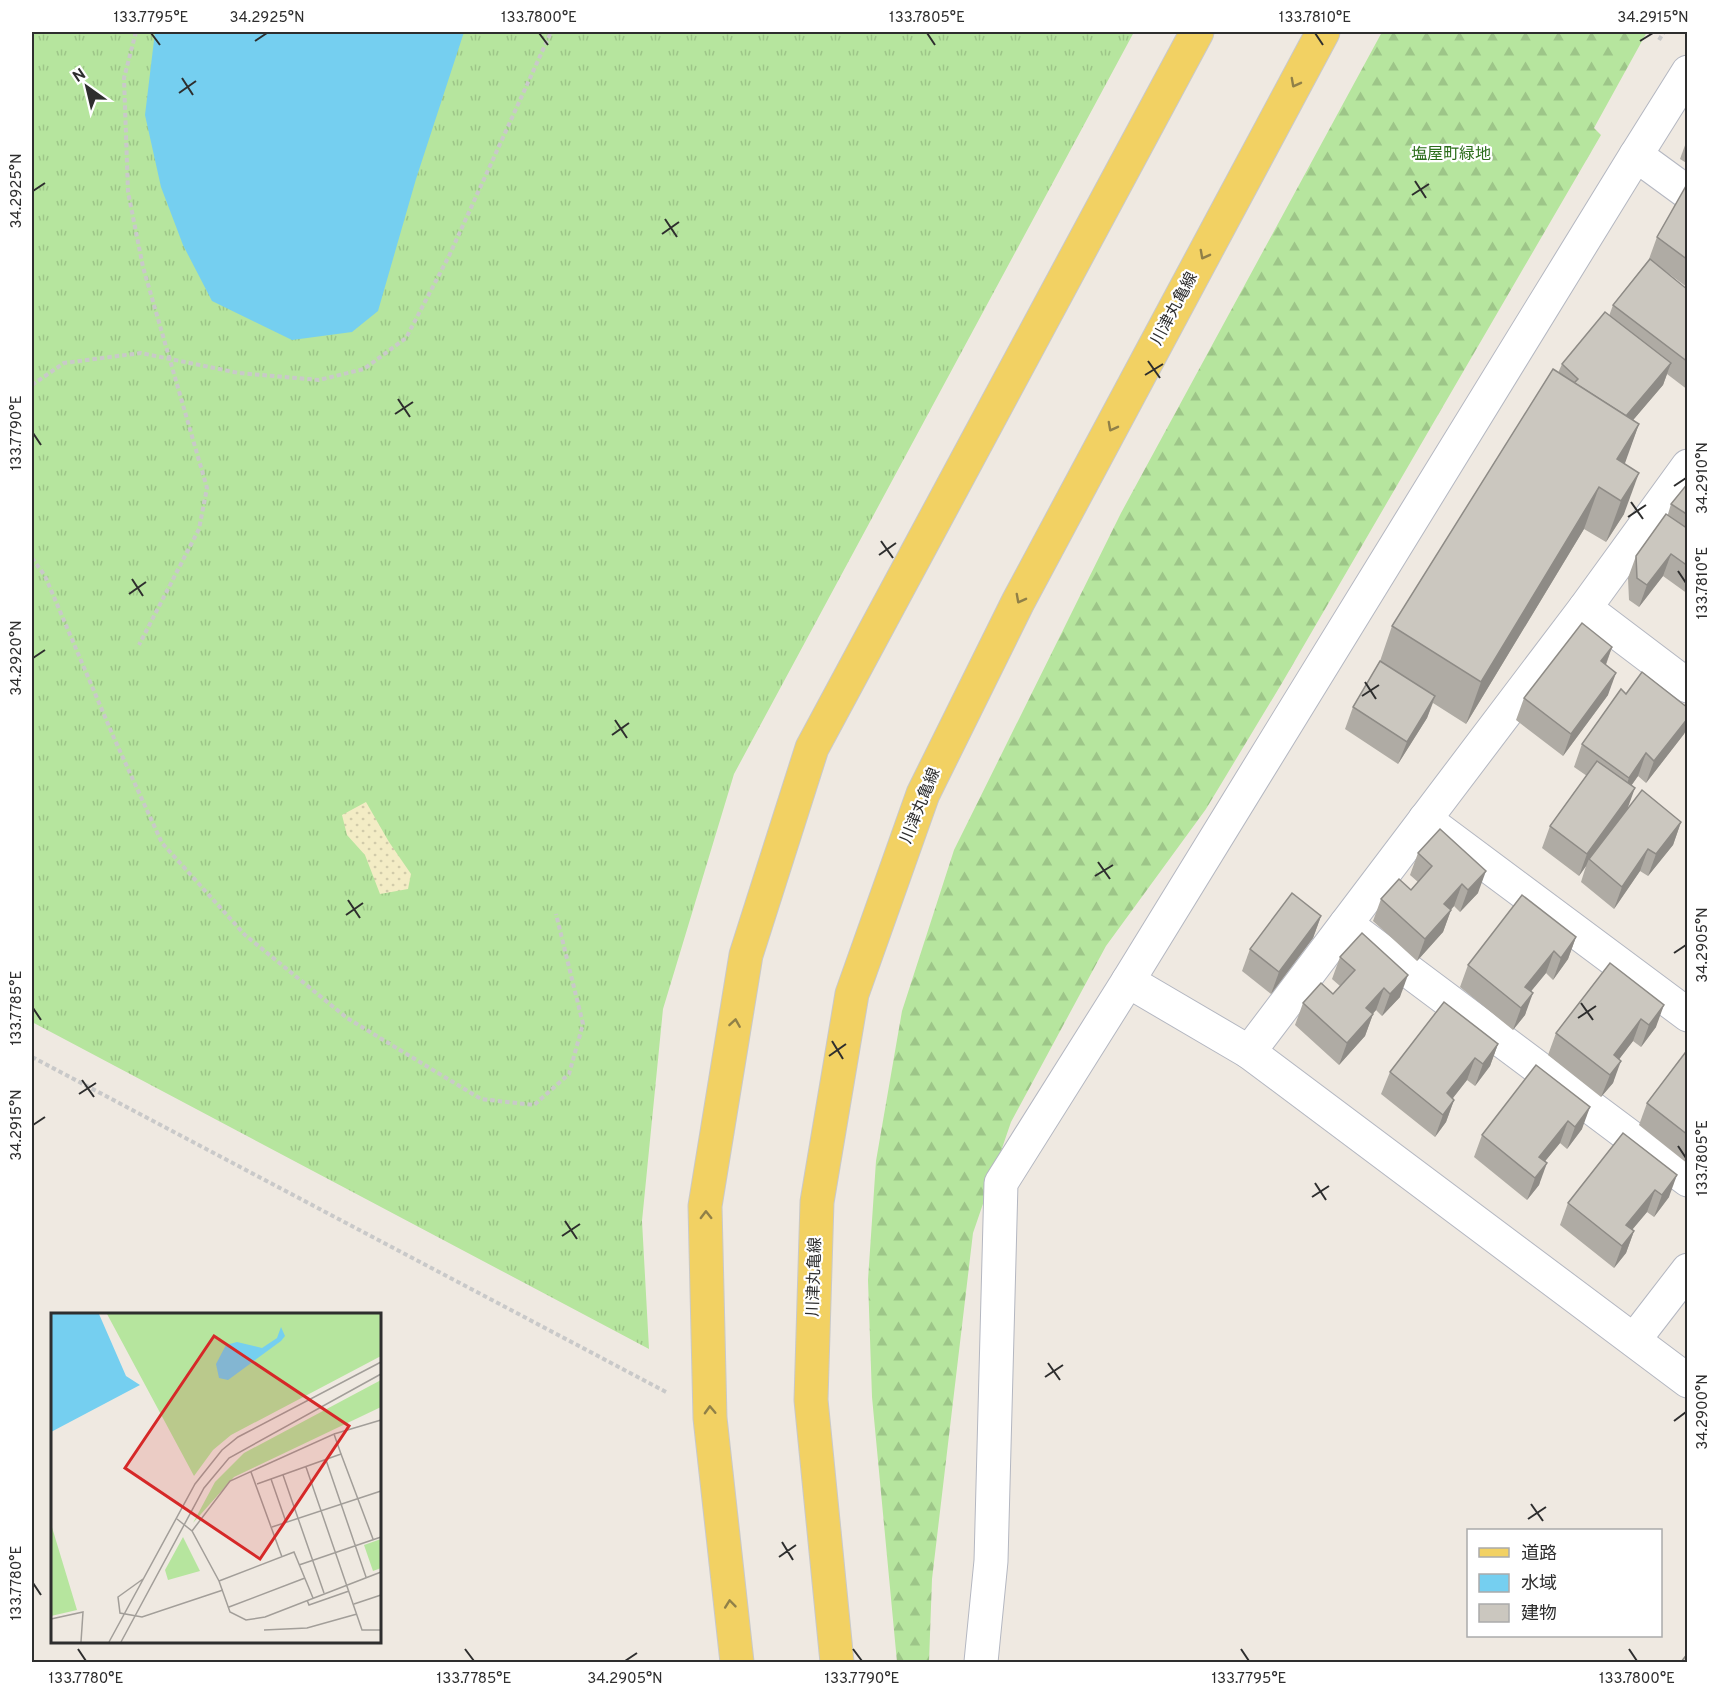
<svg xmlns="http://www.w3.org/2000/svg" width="1719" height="1694" viewBox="0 0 1719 1694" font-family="Overpass,'Noto Sans JP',sans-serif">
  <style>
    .grass { fill: url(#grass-tufts) }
    .forest { fill: url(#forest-firs) }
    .sand { fill: url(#sand-dots) }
    .water { fill: #75cff0 }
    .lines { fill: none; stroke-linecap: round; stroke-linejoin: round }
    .minor-casing { stroke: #b4b7c1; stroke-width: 35 }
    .major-casing { stroke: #c9c9c9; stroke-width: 35 }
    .path { stroke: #c9c9c9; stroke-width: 4; stroke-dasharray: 4.5 3; stroke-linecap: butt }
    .minor { stroke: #fff; stroke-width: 33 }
    .major { stroke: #f2d163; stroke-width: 33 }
    .wall { fill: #afaba4 }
    .shaded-wall { fill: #8e8b86 }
    .building { fill: #cbc7bf; stroke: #8e8b86; stroke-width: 1.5 }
    .oneway { stroke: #908048 }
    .ticks { fill: none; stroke: #2e2e2e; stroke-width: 2 }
    .labels { text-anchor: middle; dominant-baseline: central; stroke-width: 4.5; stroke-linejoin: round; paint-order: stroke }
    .park-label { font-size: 16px; fill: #2c6e1b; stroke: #fff }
    .street-label { font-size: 16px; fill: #2e2e2e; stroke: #fff }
    .inset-road { fill: none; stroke: #a29e99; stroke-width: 1.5 }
    .view { fill: #d62828; fill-opacity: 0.15; stroke: #d62828; stroke-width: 3 }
    .inset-edge { fill: none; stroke: #2e2e2e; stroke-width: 3 }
    .neatline { fill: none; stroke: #2e2e2e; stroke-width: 2 }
    .ticks-label { font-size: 15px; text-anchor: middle; fill: #2e2e2e }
  </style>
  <defs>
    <pattern id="grass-tufts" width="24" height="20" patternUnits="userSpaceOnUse" patternTransform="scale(1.5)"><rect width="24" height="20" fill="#b6e59e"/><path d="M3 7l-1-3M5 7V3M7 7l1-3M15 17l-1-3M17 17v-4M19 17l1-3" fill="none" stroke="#9dc588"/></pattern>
    <pattern id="forest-firs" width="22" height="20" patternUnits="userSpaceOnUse" patternTransform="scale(1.5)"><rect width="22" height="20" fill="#b6e59e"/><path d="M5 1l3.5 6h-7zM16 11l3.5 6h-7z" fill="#9dc588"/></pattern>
    <pattern id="sand-dots" width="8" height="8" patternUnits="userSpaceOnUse" patternTransform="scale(1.5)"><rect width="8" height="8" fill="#f3ecc5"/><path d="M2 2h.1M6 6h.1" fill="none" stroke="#d1cbaa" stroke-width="1.8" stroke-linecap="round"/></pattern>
  </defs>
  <rect width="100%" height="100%" fill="#efe9e1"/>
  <!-- grass -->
  <polygon class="grass" points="32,32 1134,32 734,774 663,1009 642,1221 649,1349 32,1022"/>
  <!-- forest -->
  <polygon class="forest" points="1382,32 1647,32 1594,128 1601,135 1282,683 1206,809 1106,946 1011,1122 973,1233 932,1579 929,1662 897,1662 872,1397 868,1280 876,1161 902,1011 954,850 1121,513"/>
  <!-- sand -->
  <polygon class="sand" points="366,802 389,842 411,874 408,889 380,894 365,855 347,835 342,815"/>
  <!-- water -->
  <polygon class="water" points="155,32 464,32 416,179 378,311 352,332 292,340 212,301 183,245 161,187 145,115"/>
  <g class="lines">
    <defs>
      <g id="minor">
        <polyline points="1636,155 1688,72"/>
        <polyline points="1585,608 1688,686"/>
        <polyline points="1425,819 1688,1015"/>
        <polyline points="1346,924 1688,1180"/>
        <polyline points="1128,981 1249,1052 1688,1381"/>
        <polyline points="1249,1052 1585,608 1688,466"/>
        <polyline points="1634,1340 1688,1270"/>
        <polyline points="981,1662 991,1561 1001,1183 1128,981 1636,155 1688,193"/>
      </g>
      <g id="major">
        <polyline points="737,1662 710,1418 705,1206 746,955 812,748 1197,32"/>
        <polyline points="837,1662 811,1400 817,1202 852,994 923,794 1018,602 1323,32"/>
      </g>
    </defs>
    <!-- minor casing -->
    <use href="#minor" class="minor-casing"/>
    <!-- major casing -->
    <use href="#major" class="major-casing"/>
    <!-- path -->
    <g class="path">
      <polyline points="136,32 124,78 128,192 143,267 207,488 199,529 139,645"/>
      <polyline points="1659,40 1664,32"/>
      <polyline points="32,385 64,363 141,353 239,373 319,380 364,369 406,338 449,256 551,32"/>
      <polyline points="32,558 45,576 114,738 162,843 245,935 347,1018 481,1099 534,1105 569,1074 583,1024 556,914"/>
      <polyline points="32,1057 668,1393"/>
    </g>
    <!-- minor -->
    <use href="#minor" class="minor"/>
    <!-- major -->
    <use href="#major" class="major"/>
  </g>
  <!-- wall -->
  <g class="wall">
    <polygon points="1688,137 1688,164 1680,159"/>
    <polygon points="1688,187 1688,288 1664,270 1688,290 1688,390 1667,374 1663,385 1633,420 1639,424 1624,463 1624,514 1606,542 1584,529 1466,724 1433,703 1427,718 1398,764 1345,729 1353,707 1379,664 1392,626 1558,373 1562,364 1609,316 1613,305 1649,259 1657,237"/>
    <polygon points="1688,483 1688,594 1663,576 1639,607 1629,600 1628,578 1636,556 1668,514 1671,504"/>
    <polygon points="1612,647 1606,665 1608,695 1563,756 1516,720 1524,698"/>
    <polygon points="1626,694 1688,708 1688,726 1684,734 1646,783 1638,776 1631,786 1627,810 1681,822 1673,845 1648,876 1640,871 1614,909 1581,882 1586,866 1579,876 1542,848 1550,826 1587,776 1574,767 1582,744"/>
    <polygon points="1418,853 1478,893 1460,912 1454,906 1451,910 1443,932 1417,961 1373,921 1381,899 1411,890 1418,882 1410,875"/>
    <polygon points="1321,916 1313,938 1271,994 1242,971 1250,949"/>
    <polygon points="1576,937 1568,959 1553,980 1546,973 1531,991 1525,1015 1513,1030 1460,987 1468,965"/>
    <polygon points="1340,957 1400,997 1382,1016 1376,1010 1373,1014 1365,1036 1339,1065 1295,1025 1303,1003 1333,994 1340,986 1332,979"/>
    <polygon points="1610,963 1656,1027 1641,1047 1633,1041 1619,1059 1613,1083 1601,1097 1548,1055 1556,1033"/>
    <polygon points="1498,1044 1490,1066 1475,1086 1467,1080 1453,1098 1454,1100 1446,1122 1435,1137 1381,1094 1390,1072"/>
    <polygon points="1688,1049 1688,1164 1639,1125 1647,1103"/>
    <polygon points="1536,1065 1582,1129 1567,1149 1560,1143 1545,1161 1539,1185 1527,1200 1474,1157 1482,1135"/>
    <polygon points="1623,1133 1669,1197 1654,1217 1647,1212 1632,1230 1634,1231 1626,1253 1614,1268 1560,1225 1568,1203"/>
  </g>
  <!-- shaded-wall -->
  <g class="shaded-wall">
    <polygon points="1671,363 1663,385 1611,446 1619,424"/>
    <polygon points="1639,424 1624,466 1617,459"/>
    <polygon points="1639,473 1624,514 1606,542 1621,501"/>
    <polygon points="1599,487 1584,529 1466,724 1481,682"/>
    <polygon points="1671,554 1663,576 1639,607 1647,585"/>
    <polygon points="1612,647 1604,669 1601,661"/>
    <polygon points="1616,673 1608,695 1563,756 1571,734"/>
    <polygon points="1435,696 1427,718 1398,764 1407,742"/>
    <polygon points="1688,718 1688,726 1684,734 1646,783 1654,761"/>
    <polygon points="1646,753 1638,776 1621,800 1629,778"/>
    <polygon points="1635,788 1627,810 1589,859 1586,866 1579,876 1587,854"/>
    <polygon points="1681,822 1673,845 1648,876 1656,854"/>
    <polygon points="1648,849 1640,871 1614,909 1622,887"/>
    <polygon points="1486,871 1478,893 1460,912 1468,890"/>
    <polygon points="1462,884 1454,906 1436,926 1444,904"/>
    <polygon points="1451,910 1443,932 1417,961 1425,939"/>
    <polygon points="1321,916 1313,938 1271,994 1279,972"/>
    <polygon points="1576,937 1568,959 1553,980 1561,958"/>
    <polygon points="1554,951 1546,973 1519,1006 1525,987"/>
    <polygon points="1408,975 1400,997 1382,1016 1390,994"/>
    <polygon points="1384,988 1376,1010 1358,1030 1366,1008"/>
    <polygon points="1533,993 1525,1015 1513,1030 1521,1008"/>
    <polygon points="1664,1005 1656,1027 1641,1047 1649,1025"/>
    <polygon points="1373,1014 1365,1036 1339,1065 1347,1043"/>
    <polygon points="1641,1019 1633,1041 1608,1074 1614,1055"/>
    <polygon points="1498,1044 1490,1066 1475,1086 1483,1064"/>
    <polygon points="1475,1058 1467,1080 1441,1113 1447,1093"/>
    <polygon points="1621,1061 1613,1083 1601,1097 1610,1075"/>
    <polygon points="1454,1100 1446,1122 1435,1137 1443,1115"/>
    <polygon points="1590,1107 1582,1129 1567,1149 1575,1127"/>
    <polygon points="1568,1121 1560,1143 1533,1176 1539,1157"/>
    <polygon points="1547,1163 1539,1185 1527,1200 1535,1178"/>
    <polygon points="1677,1175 1669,1197 1654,1217 1662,1195"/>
    <polygon points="1655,1190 1647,1212 1620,1244 1626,1225"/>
    <polygon points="1634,1231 1626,1253 1614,1268 1622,1246"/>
  </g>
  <!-- building -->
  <g class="building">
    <polygon points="1686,186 1688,187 1688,260 1657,237"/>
    <polygon points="1650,259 1688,290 1688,362 1613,305"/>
    <polygon points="1605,312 1671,363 1626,416 1574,383 1578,379 1562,364"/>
    <polygon points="1553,369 1639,424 1617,459 1639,473 1621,501 1599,487 1481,682 1392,626"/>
    <polygon points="1688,483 1688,515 1671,504"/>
    <polygon points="1666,514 1688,529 1688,566 1671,554 1647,585 1637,578 1636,556"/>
    <polygon points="1582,623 1612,647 1601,661 1616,673 1571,734 1524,698"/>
    <polygon points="1380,661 1435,696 1407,742 1353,707"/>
    <polygon points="1642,672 1688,708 1688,718 1654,761 1646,753 1629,778 1582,744 1621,689 1626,694"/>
    <polygon points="1597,761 1635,788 1587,854 1550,826"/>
    <polygon points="1642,790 1681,822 1656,854 1648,849 1622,887 1589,859"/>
    <polygon points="1440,829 1486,871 1468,890 1462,884 1444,904 1451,910 1425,939 1381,899 1399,879 1411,890 1432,866 1418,853"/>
    <polygon points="1292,893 1321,916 1279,972 1250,949"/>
    <polygon points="1522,895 1576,937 1561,958 1554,951 1525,987 1533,993 1521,1008 1468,965"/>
    <polygon points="1362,933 1408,975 1390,994 1384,988 1366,1008 1373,1014 1347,1043 1303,1003 1321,983 1333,994 1355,970 1340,957"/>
    <polygon points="1610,963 1664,1005 1649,1025 1641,1019 1614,1055 1621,1061 1610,1075 1556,1033"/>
    <polygon points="1444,1002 1498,1044 1483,1064 1475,1058 1447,1093 1454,1100 1443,1115 1390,1072"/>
    <polygon points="1688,1049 1688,1135 1647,1103"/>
    <polygon points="1536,1065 1590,1107 1575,1127 1568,1121 1539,1157 1547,1163 1535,1178 1482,1135"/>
    <polygon points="1623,1133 1677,1175 1662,1195 1655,1190 1626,1225 1634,1231 1622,1246 1568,1203"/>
    <polygon points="1688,1653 1688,1662 1681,1662"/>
  </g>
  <!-- one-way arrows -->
  <defs><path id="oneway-chevron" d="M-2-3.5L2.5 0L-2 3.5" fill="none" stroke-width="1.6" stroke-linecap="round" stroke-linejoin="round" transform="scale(1.5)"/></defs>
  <g class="oneway">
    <use href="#oneway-chevron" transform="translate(1295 83) rotate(118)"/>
    <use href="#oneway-chevron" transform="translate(1204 255) rotate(118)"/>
    <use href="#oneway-chevron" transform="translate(1112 427) rotate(118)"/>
    <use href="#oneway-chevron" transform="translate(1020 599) rotate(118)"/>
    <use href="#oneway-chevron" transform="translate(735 1023) rotate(-81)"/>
    <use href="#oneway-chevron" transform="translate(706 1215) rotate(-91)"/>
    <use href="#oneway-chevron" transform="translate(710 1410) rotate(-92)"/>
    <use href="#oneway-chevron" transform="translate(730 1604) rotate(-96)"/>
  </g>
  <!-- ticks -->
  <path class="ticks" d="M151,33l9,12M539,33l9,12M927,33l8,12M1315,33l8,12M255,41l12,-8M1640,41l13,-8M182,78l11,17M179,93l17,-12M1415,181l11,17M33,191l12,-8M1412,195l17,-11M665,219l12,18M662,234l17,-12M1148,361l12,17M1145,375l18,-11M398,399l12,18M395,414l18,-12M33,433l8,12M1674,486l12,-8M1631,502l12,17M1628,517l18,-12M881,541l12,17M879,555l17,-12M1678,571l8,12M132,579l11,17M129,594l17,-12M33,658l12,-8M1365,682l11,17M1362,696l17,-11M615,720l12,18M612,735l17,-12M1098,862l12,17M1095,876l18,-11M348,900l12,18M346,915l17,-12M1674,953l12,-8M1581,1003l12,17M33,1008l8,12M1578,1018l18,-12M832,1041l11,18M829,1056l17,-12M82,1080l12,17M79,1094l17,-11M33,1125l12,-8M1678,1146l8,12M1315,1183l11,17M1312,1197l17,-11M565,1221l12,18M562,1236l18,-12M1048,1363l12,17M1045,1377l18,-12M1674,1421l12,-9M1531,1504l12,17M1528,1519l18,-12M782,1542l11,18M779,1557l17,-12M33,1583l8,12M78,1649l8,12M465,1649l9,12M853,1649l9,12M1241,1649l8,12M1629,1649l8,12M625,1661l12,-8"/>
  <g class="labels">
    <!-- park labels -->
    <g class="park-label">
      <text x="1451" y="155">塩屋町緑地</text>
    </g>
    <!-- street labels -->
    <g class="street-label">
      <text transform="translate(1175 309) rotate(-62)">川津丸亀線</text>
      <text transform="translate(921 806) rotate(-68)">川津丸亀線</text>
      <text transform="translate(815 1277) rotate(-88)">川津丸亀線</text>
    </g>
  </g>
  <!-- overview -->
  <g transform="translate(51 1313)">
    <rect width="330" height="330" fill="#efe9e1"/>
    <path d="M56,1h274v42l-150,79 -18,15 -19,26zM0,211l26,86 -26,6zM132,224l17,34 -32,9 -3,-10z" fill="#b6e59e"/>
    <path d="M330,67v27l-147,70 -41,46 22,-41 29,-29z" fill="#b6e59e"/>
    <path d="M330,226v29l-8,3 -9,-26z" fill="#b6e59e"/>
    <path d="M0,1h48l27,62 14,9 -89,47zM230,14l4,9 -4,5 -53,39 -9,-2 -3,-14 10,-19 11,-3 25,6 15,-10z" fill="#75cff0"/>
    <path class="inset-road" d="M283,121l47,-14M275,147l40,117M255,154l56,163h19M200,159l31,85M232,162l41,118M220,166l15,43M206,171l84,-30 32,85M126,206l15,12 27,50 11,31 16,8 19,-3 116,-45M221,214l109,-36M141,218l38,-50 104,-47 7,20M248,252l82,-28M92,266l-25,18 2,16 22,4 81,-27M168,268l75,-29 19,46M256,287l2,5 40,-14M303,291l27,-9M178,294l76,-29M0,306l32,-7 -2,30M213,317l43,-2 50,-14M58,329l86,-158 27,-34 16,-13 143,-75M70,329l83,-154 25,-30 152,-84"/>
    <path class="view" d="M163,23l135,90 -89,133 -135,-91z"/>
    <rect width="330" height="330" class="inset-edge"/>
  </g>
  <!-- border -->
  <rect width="1719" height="1694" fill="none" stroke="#ffffff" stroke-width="66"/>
  <!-- legend -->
  <rect x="1467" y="1529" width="195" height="108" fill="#ffffff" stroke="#ababab" stroke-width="1.5"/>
  <rect x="1479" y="1548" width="30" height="9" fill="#f2d163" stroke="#ababab" stroke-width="1.5"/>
  <text x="1521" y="1559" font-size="18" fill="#2e2e2e">道路</text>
  <rect x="1479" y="1574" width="30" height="18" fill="#75cff0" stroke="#ababab" stroke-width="1.5"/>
  <text x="1521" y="1589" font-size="18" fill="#2e2e2e">水域</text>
  <rect x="1479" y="1604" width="30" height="18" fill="#cbc7bf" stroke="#ababab" stroke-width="1.5"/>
  <text x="1521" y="1619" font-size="18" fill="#2e2e2e">建物</text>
  <!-- north arrow -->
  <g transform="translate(87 87) rotate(326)" stroke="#ffffff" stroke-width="4.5" paint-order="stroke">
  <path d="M0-4.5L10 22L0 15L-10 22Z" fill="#2e2e2e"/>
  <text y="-9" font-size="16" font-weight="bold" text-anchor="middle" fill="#2e2e2e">N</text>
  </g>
  <rect x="33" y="33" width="1653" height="1628" class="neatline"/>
  <g class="ticks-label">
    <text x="151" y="22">133.7795°E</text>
    <text x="267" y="22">34.2925°N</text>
    <text x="539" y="22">133.7800°E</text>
    <text x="927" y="22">133.7805°E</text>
    <text x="1315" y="22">133.7810°E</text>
    <text x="1653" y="22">34.2915°N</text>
    <text transform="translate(16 191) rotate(-90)" y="5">34.2925°N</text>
    <text transform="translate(16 433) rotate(-90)" y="5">133.7790°E</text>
    <text transform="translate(1702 478) rotate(-90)" y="5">34.2910°N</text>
    <text transform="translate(1702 583) rotate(-90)" y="5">133.7810°E</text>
    <text transform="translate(16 658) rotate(-90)" y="5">34.2920°N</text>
    <text transform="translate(1702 945) rotate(-90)" y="5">34.2905°N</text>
    <text transform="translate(16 1008) rotate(-90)" y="5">133.7785°E</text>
    <text transform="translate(16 1125) rotate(-90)" y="5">34.2915°N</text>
    <text transform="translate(1702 1158) rotate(-90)" y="5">133.7805°E</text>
    <text transform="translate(1702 1412) rotate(-90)" y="5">34.2900°N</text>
    <text transform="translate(16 1583) rotate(-90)" y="5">133.7780°E</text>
    <text x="86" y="1683">133.7780°E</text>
    <text x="474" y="1683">133.7785°E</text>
    <text x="625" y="1683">34.2905°N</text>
    <text x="862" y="1683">133.7790°E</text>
    <text x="1249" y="1683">133.7795°E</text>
    <text x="1637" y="1683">133.7800°E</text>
  </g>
</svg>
